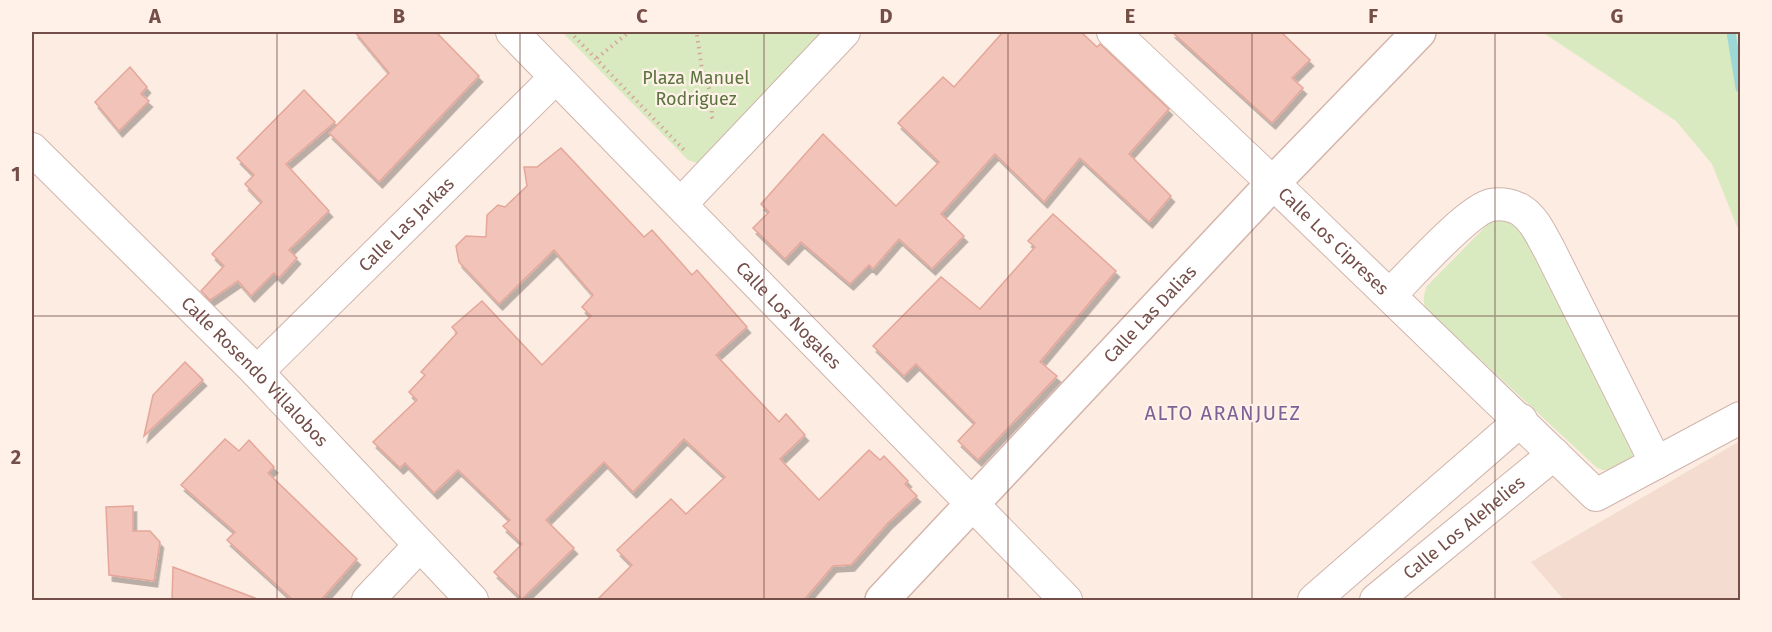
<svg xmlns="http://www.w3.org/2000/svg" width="1772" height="632" viewBox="0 0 1772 632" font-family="'Fira Sans',sans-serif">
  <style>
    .residential { fill: #f4dcd0 }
    .green { fill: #daeac0 }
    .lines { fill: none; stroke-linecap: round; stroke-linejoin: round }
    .stream { stroke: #9cd8d5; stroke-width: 9 }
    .building { fill: #f2c4b9; stroke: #e5a699; stroke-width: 1.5; filter: url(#shadow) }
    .street-casing { stroke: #d0b4ab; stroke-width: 34 }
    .secondary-casing { stroke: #d5b4aa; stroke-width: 36 }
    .path { stroke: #d7a79c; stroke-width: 4; stroke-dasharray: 1.5 4.5; stroke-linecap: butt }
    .street { stroke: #fff; stroke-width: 32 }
    .secondary { stroke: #fff; stroke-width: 33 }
    .grid { fill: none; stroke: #744e48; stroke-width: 1.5; stroke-opacity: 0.55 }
    .labels { text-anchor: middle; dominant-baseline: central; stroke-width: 4.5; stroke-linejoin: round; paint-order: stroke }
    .park-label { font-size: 18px; fill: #59743d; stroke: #fff1e8 }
    .street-label { font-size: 18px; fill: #744e48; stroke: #fff1e8 }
    .neighbourhood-label { font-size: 20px; letter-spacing: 1.5px; fill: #7b6398; stroke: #fff1e8 }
    .neatline { fill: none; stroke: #744e48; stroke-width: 2 }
    .grid-label { font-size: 20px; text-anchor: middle; font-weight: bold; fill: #744e48 }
  </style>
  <defs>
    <filter id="shadow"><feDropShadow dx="3.5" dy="6" stdDeviation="0" flood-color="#0004"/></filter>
  </defs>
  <rect width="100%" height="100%" fill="#fcece2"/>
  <!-- residential -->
  <polygon class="residential" points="1740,441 1740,600 1564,600 1531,562"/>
  <!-- green -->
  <g class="green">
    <polygon points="562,32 828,32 704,162 696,163 688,160"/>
    <polygon points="1542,32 1740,32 1740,234 1712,164 1676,121"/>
    <path d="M1500,218l18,3 117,235 -28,14h-5l-6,-3 -170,-158c-4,-8 -2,-15 1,-23l65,-66z"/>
  </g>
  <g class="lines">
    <!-- stream -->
    <polyline class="stream" points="1731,32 1740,88"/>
  </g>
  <!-- building -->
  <g class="building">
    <polygon points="355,32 436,32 479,76 379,182 329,133 389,73"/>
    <polygon points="1003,32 1081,32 1097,47 1100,44 1169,109 1129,154 1171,196 1149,222 1080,158 1044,202 995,154 941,214 964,236 932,269 899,239 873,269 869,265 850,284 801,242 785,259 753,228 769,212 761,204 823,134 896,206 939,162 898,123 943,77 954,87"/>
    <polygon points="1172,32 1281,32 1310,60 1292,78 1303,88 1272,123"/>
    <polygon points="130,67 147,87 141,94 149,101 119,131 95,102"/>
    <polygon points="304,90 335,122 286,164 329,211 289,250 297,258 279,278 274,273 251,296 238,281 210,300 201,291 224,266 212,254 262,202 245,184 254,175 237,158"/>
    <polygon points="561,148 644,237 652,230 692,275 697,270 747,327 716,355 779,422 786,414 805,435 780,459 819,500 869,450 880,460 884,456 908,481 905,484 917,496 888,523 851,565 833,566 804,600 597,600 632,565 617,550 671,499 686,514 725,477 684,439 633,492 604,462 546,520 574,548 522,599 494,572 522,544 503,526 510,520 458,470 434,493 405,463 400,468 373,442 417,400 409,392 425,375 421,372 457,333 452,327 482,301 542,365 591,316 582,307 593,295 554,250 499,304 459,262 456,246 466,236 486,237 487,215 498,205 505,207 527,186 524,167 537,167"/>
    <polygon points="1053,214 1116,271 1040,362 1057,376 978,460 958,441 975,423 916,364 904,376 873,346 941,277 980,309 1035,247 1028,241"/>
    <polygon points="185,362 203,380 144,436 153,395"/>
    <polygon points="225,439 239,451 249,440 274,467 268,473 357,559 321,600 293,600 227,540 235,532 181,485"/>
    <polygon points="133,506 133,531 150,531 160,542 154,581 109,575 106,507"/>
    <polygon points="173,567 255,598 255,600 172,600"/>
  </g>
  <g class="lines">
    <defs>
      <g id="street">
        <path id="s1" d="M512,32l554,568"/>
        <path id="s2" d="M1113,32l160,151 323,312 144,-77"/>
        <path id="s3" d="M32,149l225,223 215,228"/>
        <polyline points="681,204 844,32"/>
        <path d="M1390,295c19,-19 79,-86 101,-90 10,-2 23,0 31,6 13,9 19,24 27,38l107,214"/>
        <path id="s4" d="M257,372l299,-295"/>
        <polyline points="368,600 420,545"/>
        <polyline points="1314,600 1521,420"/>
        <path id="s5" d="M1376,600l178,-146"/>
      </g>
      <g id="secondary">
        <path id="s6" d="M882,600l391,-417 146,-151"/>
      </g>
    </defs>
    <!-- street casing -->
    <use href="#street" class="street-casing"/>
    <!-- secondary casing -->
    <use href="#secondary" class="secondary-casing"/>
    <!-- path -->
    <g class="path">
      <polyline points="570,32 686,152"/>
      <polyline points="697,35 702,70 711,94 712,117 715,121"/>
      <polyline points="597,58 629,32"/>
    </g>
    <!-- street -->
    <use href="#street" class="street"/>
    <!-- secondary -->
    <use href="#secondary" class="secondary"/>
  </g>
  <!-- grid -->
  <path class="grid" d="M277,32v568M520,32v568M764,32v568M1008,32v568M1252,32v568M1495,32v568M32,316h1708"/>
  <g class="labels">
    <!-- park labels -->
    <g class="park-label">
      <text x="696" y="78">Plaza Manuel<tspan x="696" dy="21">Rodriguez</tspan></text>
    </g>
    <!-- street labels -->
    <g class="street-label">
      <text stroke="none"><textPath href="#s4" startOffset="210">Calle Las Jarkas</textPath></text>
      <text stroke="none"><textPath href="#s2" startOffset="304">Calle Los Cipreses</textPath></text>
      <text stroke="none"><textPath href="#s6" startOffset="392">Calle Las Dalias</textPath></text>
      <text stroke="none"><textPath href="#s1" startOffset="396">Calle Los Nogales</textPath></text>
      <text stroke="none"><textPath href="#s3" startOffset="315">Calle Rosendo Villalobos</textPath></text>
      <text stroke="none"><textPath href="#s5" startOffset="114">Calle Los Alehelies</textPath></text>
    </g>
    <!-- neighbourhood labels -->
    <g class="neighbourhood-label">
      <text x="1223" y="413">ALTO ARANJUEZ</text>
    </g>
  </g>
  <!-- border -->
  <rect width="1772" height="632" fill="none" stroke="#fff1e8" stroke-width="66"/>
  <rect x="33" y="33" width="1706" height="566" class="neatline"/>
  <g class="grid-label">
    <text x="155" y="23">A</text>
    <text x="399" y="23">B</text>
    <text x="642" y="23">C</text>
    <text x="886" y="23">D</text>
    <text x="1130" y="23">E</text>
    <text x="1373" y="23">F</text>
    <text x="1617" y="23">G</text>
    <text x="16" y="181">1</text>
    <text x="16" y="464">2</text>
  </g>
</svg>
